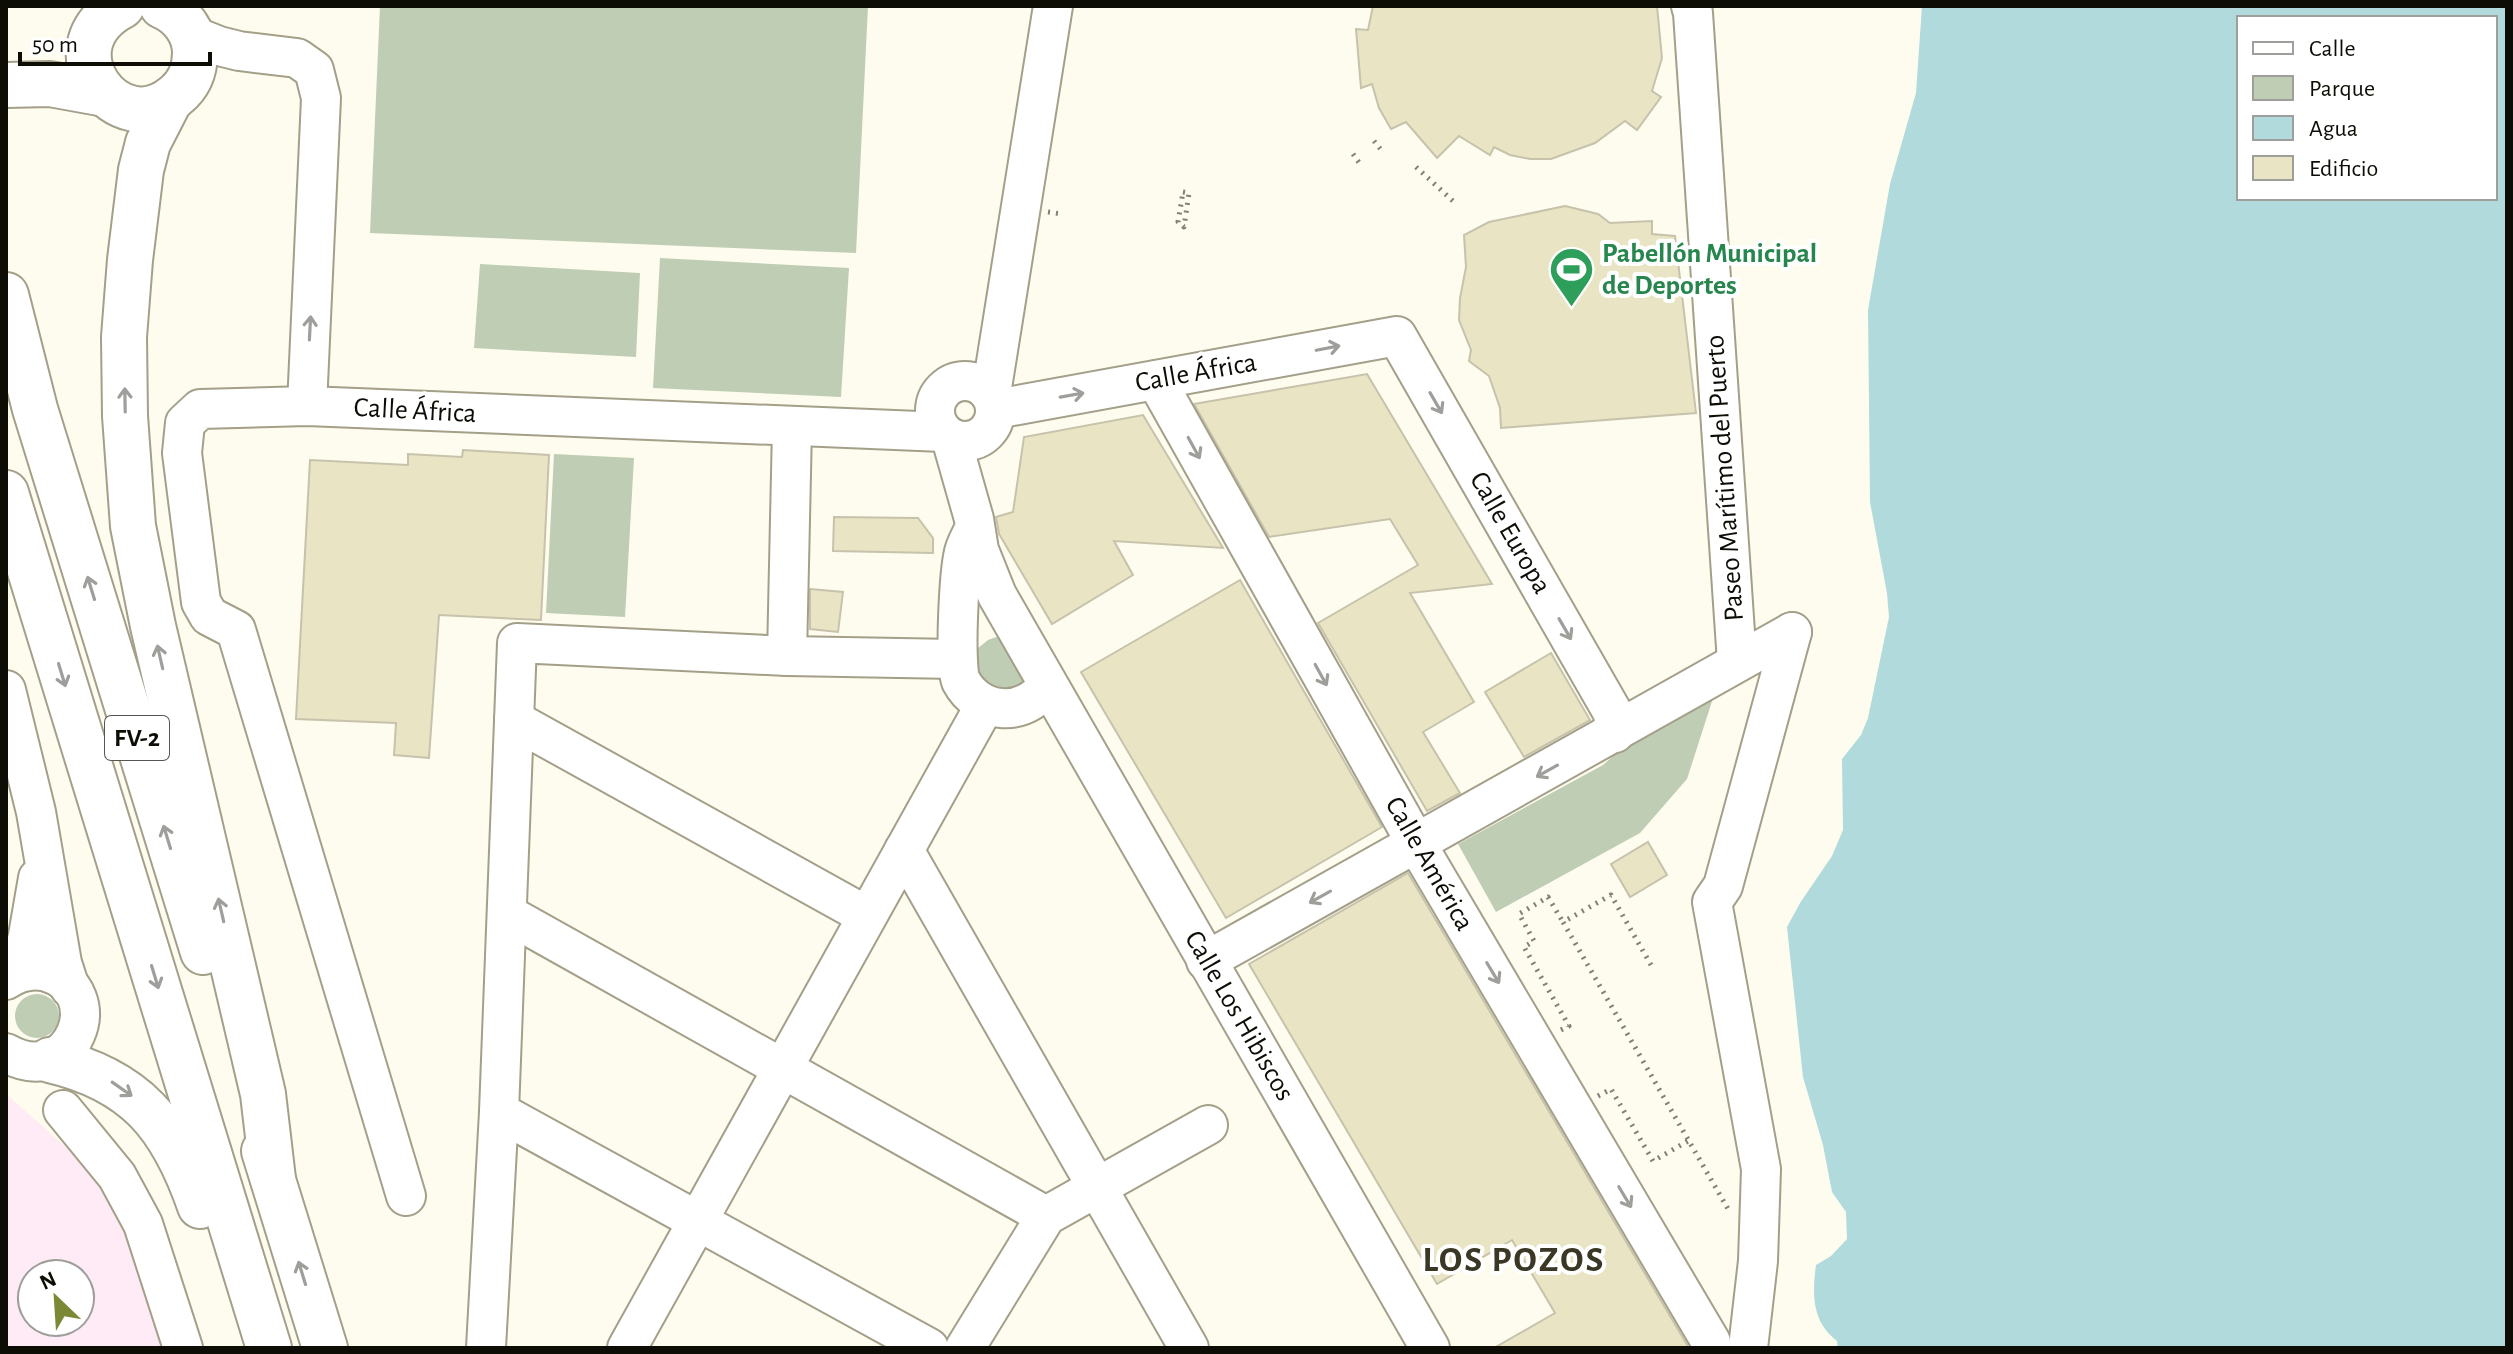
<svg xmlns="http://www.w3.org/2000/svg" width="2513" height="1354" viewBox="0 0 2513 1354" font-family="'Alegreya Sans',sans-serif">
  <style>
    .medical { fill: #feebf5; fill-rule: evenodd }
    .green { fill: #becdb3 }
    .water { fill: #b0dadc; fill-rule: evenodd }
    .building { fill: #e9e4c3; stroke: #c6c2ab; stroke-width: 2 }
    .lines { fill: none; stroke-linecap: round; stroke-linejoin: round }
    .minor-casing { stroke: #a39f89; stroke-width: 42 }
    .major-casing { stroke: #a39f89; stroke-width: 48 }
    .highway-casing { stroke: #a39f89; stroke-width: 48 }
    .path { stroke: #838177; stroke-width: 5; stroke-dasharray: 2 6; stroke-linecap: butt }
    .minor { stroke: #fff; stroke-width: 38 }
    .major { stroke: #fff; stroke-width: 44 }
    .highway { stroke: #fff; stroke-width: 44 }
    .oneway { stroke: #9e9e9b }
    .labels { text-anchor: middle; dominant-baseline: central; stroke-width: 8; stroke-linejoin: round; paint-order: stroke }
    .shield { fill: #fff; stroke: #565550; stroke-width: 2 }
    .shield-label { font-size: 26px; font-weight: bold; fill: #0d0c05 }
    .leisure-label { font-size: 28px; font-weight: bold; fill: #27864d; stroke: #fff; text-anchor: start }
    .street-label { font-size: 28px; fill: #0d0c05; stroke: #fff }
    .district-label { font-size: 36px; font-weight: bold; letter-spacing: 2px; fill: #3a3724; stroke: #fff }
  </style>
  <rect width="100%" height="100%" fill="#fefcee"/>
  <!-- medical -->
  <path class="medical" d="M6,1094l71,63 27,35 25,50 32,106h-155zM32,1274h48v48h-48z"/>
  <!-- green -->
  <g class="green">
    <polygon points="380,6 868,6 856,253 370,233"/>
    <polygon points="660,258 849,268 841,397 653,388"/>
    <polygon points="480,264 640,273 636,357 474,348"/>
    <polygon points="554,454 634,458 625,617 546,613"/>
    <polygon points="996,637 1001,639 1023,679 1023,686 1017,693 979,685 972,653 988,640"/>
    <polygon points="1715,692 1687,779 1640,833 1496,912 1458,844 1603,765 1633,738"/>
    <circle cx="37" cy="1016" r="22"/>
  </g>
  <!-- water -->
  <path class="water" d="M1922,6h585v1342h-669l-1,-7c-25,-19 -25,-46 -21,-76l15,-9 16,-17 -1,-27 -14,-20 -9,-47 -20,-68 -16,-150 13,-24 32,-47 11,-26 -1,-71 19,-24 7,-17 21,-101 -2,-24 -17,-91 -2,-192 22,-126 26,-91zM2239,18h256v180h-256z"/>
  <!-- building -->
  <g class="building">
    <polygon points="1373,6 1657,6 1662,58 1652,91 1661,97 1637,130 1625,121 1595,143 1551,159 1530,159 1510,155 1494,147 1490,155 1459,136 1437,158 1406,122 1391,129 1379,108 1372,84 1361,88 1356,29 1368,30"/>
    <polygon points="1565,206 1598,214 1610,223 1652,221 1652,234 1675,236 1696,413 1501,428 1500,408 1489,376 1469,361 1471,350 1459,320 1460,298 1466,267 1464,235 1489,222"/>
    <polygon points="1367,374 1492,584 1410,593 1474,702 1423,732 1460,793 1427,811 1318,623 1418,565 1390,519 1269,537 1194,404"/>
    <polygon points="1143,415 1223,548 1114,541 1133,575 1052,624 999,534 996,517 1013,512 1024,437"/>
    <polygon points="463,450 549,455 541,620 439,615 429,758 394,755 396,723 296,719 310,460 408,465 408,454 462,457"/>
    <polygon points="834,517 918,518 933,538 933,553 833,551"/>
    <polygon points="1240,580 1382,827 1226,918 1081,672"/>
    <polygon points="810,589 843,592 838,632 810,629"/>
    <polygon points="1551,653 1590,720 1524,757 1485,692"/>
    <polygon points="1648,842 1667,875 1630,897 1611,864"/>
    <polygon points="1408,873 1689,1348 1494,1348 1555,1313 1512,1240 1437,1284 1249,964"/>
  </g>
  <g class="lines">
    <defs>
      <g id="minor">
        <polyline points="1691,6 1693,13 1737,662"/>
        <polyline points="191,35 219,46 239,51 297,58 314,70 321,98 307,406"/>
        <polyline points="1156,380 1416,843 1711,1342 1711,1348"/>
        <circle cx="965" cy="411" r="30"/>
        <polyline points="991,394 1053,6"/>
        <polyline points="996,409 1397,336 1613,713 1615,733"/>
        <polyline points="951,438 974,519 979,550 997,595 1430,1348"/>
        <path d="M974,529c-3,7 -8,15 -10,23 -5,20 -10,113 -3,129 8,15 23,26 40,27 20,2 35,-8 47,-23"/>
        <polyline points="787,656 792,428"/>
        <polyline points="6,690 36,812 62,963 70,988"/>
        <polyline points="514,720 867,916"/>
        <polyline points="904,850 1189,1348"/>
        <polyline points="507,914 1046,1216"/>
        <polyline points="1206,961 1792,632"/>
        <polyline points="18,973 28,936 38,878"/>
        <path d="M6,980c12,-8 26,-12 41,-8 64,19 26,119 -41,81"/>
        <polyline points="63,1110 117,1176 143,1224 183,1348"/>
        <polyline points="499,1112 929,1348"/>
        <polyline points="406,1196 236,630 209,616 201,602 182,453 185,423 200,409 307,406 943,432"/>
        <polyline points="486,1348 499,1112 517,643 787,656 956,659"/>
        <polyline points="627,1348 985,705"/>
        <polyline points="965,1348 1046,1216 1208,1125"/>
        <polyline points="1748,1348 1758,1261 1761,1169 1712,902 1723,886 1792,632"/>
      </g>
      <g id="major">
        <path d="M122,6c-77,41 -4,139 53,90 14,-11 20,-25 20,-43 0,-21 -14,-39 -33,-47"/>
        <polyline points="6,85 50,84 105,94"/>
      </g>
      <g id="highway">
        <polyline points="170,100 148,143 141,170 130,260 124,337 125,416 133,526 153,626 263,1094 273,1179"/>
        <polyline points="6,295 35,409 203,952"/>
        <polyline points="6,493 269,1348"/>
        <path d="M50,1060c86,20 122,65 150,146"/>
        <polyline points="264,1151 325,1348"/>
      </g>
    </defs>
    <!-- minor casing -->
    <use href="#minor" class="minor-casing"/>
    <!-- major casing -->
    <use href="#major" class="major-casing"/>
    <!-- highway casing -->
    <use href="#highway" class="highway-casing"/>
    <!-- path -->
    <g class="path">
      <polyline points="1374,141 1382,151"/>
      <polyline points="1353,154 1360,164"/>
      <polyline points="1416,167 1454,202"/>
      <polygon points="1183,192 1189,193 1184,227 1178,222"/>
      <polyline points="1048,212 1062,214"/>
      <polyline points="1651,965 1611,895 1563,922 1728,1209"/>
      <polyline points="1561,1030 1569,1026 1524,947 1534,941 1519,914 1548,897 1563,922"/>
      <polyline points="1598,1096 1611,1089 1653,1161 1688,1141"/>
    </g>
    <!-- minor -->
    <use href="#minor" class="minor"/>
    <!-- major -->
    <use href="#major" class="major"/>
    <!-- highway -->
    <use href="#highway" class="highway"/>
  </g>
  <!-- one-way arrows -->
  <defs><path id="oneway-shaft" d="M-6 0H5M1.5-3L5.5 0L1.5 3" fill="none" stroke-width="1.6" stroke-linecap="round" stroke-linejoin="round" transform="scale(2)"/></defs>
  <g class="oneway">
    <use href="#oneway-shaft" transform="translate(310 328) rotate(-87)"/>
    <use href="#oneway-shaft" transform="translate(1328 348) rotate(-11)"/>
    <use href="#oneway-shaft" transform="translate(1072 395) rotate(-10)"/>
    <use href="#oneway-shaft" transform="translate(125 400) rotate(-91)"/>
    <use href="#oneway-shaft" transform="translate(1436 403) rotate(60)"/>
    <use href="#oneway-shaft" transform="translate(1194 448) rotate(61)"/>
    <use href="#oneway-shaft" transform="translate(91 588) rotate(-107)"/>
    <use href="#oneway-shaft" transform="translate(1565 629) rotate(60)"/>
    <use href="#oneway-shaft" transform="translate(160 657) rotate(-103)"/>
    <use href="#oneway-shaft" transform="translate(62 675) rotate(73)"/>
    <use href="#oneway-shaft" transform="translate(1321 675) rotate(61)"/>
    <use href="#oneway-shaft" transform="translate(1547 771) rotate(151)"/>
    <use href="#oneway-shaft" transform="translate(167 837) rotate(-107)"/>
    <use href="#oneway-shaft" transform="translate(1320 897) rotate(151)"/>
    <use href="#oneway-shaft" transform="translate(221 910) rotate(-103)"/>
    <use href="#oneway-shaft" transform="translate(1493 973) rotate(59)"/>
    <use href="#oneway-shaft" transform="translate(155 977) rotate(73)"/>
    <use href="#oneway-shaft" transform="translate(122 1089) rotate(35)"/>
    <use href="#oneway-shaft" transform="translate(1625 1197) rotate(59)"/>
    <use href="#oneway-shaft" transform="translate(302 1273) rotate(-107)"/>
  </g>
  <!-- icons -->
  <defs>
    <symbol id="stadium-pin" viewBox="-11 -11 22 30"><path d="M0 17L-7.5 6A9.5 9.5 0 1 1 7.5 6Z" fill="#2e9e5b" stroke="#fff"/><path d="M0-5a6.5 5 0 1 0 0 10a6.5 5 0 1 0 0-10ZM-3.5-1.8h7v3.6h-7Z" fill="#fff"/></symbol>
  </defs>
  <g fill-rule="evenodd">
    <use href="#stadium-pin" x="1546" y="244" width="51" height="69"/>
  </g>
  <g class="labels">
    <!-- shield labels -->
    <rect class="shield" x="105" y="716" width="64" height="44" rx="6"/>
    <g class="shield-label">
      <text x="137" y="738">FV-2</text>
    </g>
    <!-- leisure labels -->
    <g class="leisure-label">
      <text x="1602" y="254">Pabellón Municipal<tspan x="1602" dy="32">de Deportes</tspan></text>
    </g>
    <!-- street labels -->
    <g class="street-label">
      <text transform="translate(1196 373) rotate(-10)">Calle África</text>
      <text transform="translate(415 411) rotate(3)">Calle África</text>
      <text transform="translate(1725 478) rotate(-94)">Paseo Marítimo del Puerto</text>
      <text transform="translate(1510 533) rotate(60)">Calle Europa</text>
      <text transform="translate(1429 864) rotate(60)">Calle América</text>
      <text transform="translate(1239 1016) rotate(60)">Calle Los Hibiscos</text>
    </g>
    <!-- district labels -->
    <g class="district-label">
      <text x="1514" y="1260">LOS POZOS</text>
    </g>
  </g>
  <!-- border -->
  <rect width="2513" height="1354" fill="none" stroke="#0d0c05" stroke-width="16"/>
  <!-- legend -->
  <rect x="2237" y="16" width="260" height="184" fill="#ffffff" stroke="#9e9e9b" stroke-width="2"/>
  <rect x="2253" y="42" width="40" height="12" fill="#ffffff" stroke="#9e9e9b" stroke-width="2"/>
  <text x="2309" y="56" font-size="24" fill="#0d0c05">Calle</text>
  <rect x="2253" y="76" width="40" height="24" fill="#becdb3" stroke="#9e9e9b" stroke-width="2"/>
  <text x="2309" y="96" font-size="24" fill="#0d0c05">Parque</text>
  <rect x="2253" y="116" width="40" height="24" fill="#b0dadc" stroke="#9e9e9b" stroke-width="2"/>
  <text x="2309" y="136" font-size="24" fill="#0d0c05">Agua</text>
  <rect x="2253" y="156" width="40" height="24" fill="#e9e4c3" stroke="#9e9e9b" stroke-width="2"/>
  <text x="2309" y="176" font-size="24" fill="#0d0c05">Edificio</text>
  <!-- north arrow -->
  <g transform="translate(56 1298) rotate(335)"><circle r="38" fill="#ffffff" stroke="#9e9e9b" stroke-width="2"/>
  <path d="M0-6L14 30L0 20L-14 30Z" fill="#7b8835"/>
  <text y="-12" font-size="22" font-weight="bold" text-anchor="middle" fill="#0d0c05">N</text>
  </g>
  <!-- scale -->
  <path d="M20 52v12h190v-12" fill="none" stroke="#0d0c05" stroke-width="4"/>
  <text x="32" y="52" font-size="24" fill="#0d0c05" stroke="#ffffff" stroke-width="6" paint-order="stroke">50 m</text>
</svg>
